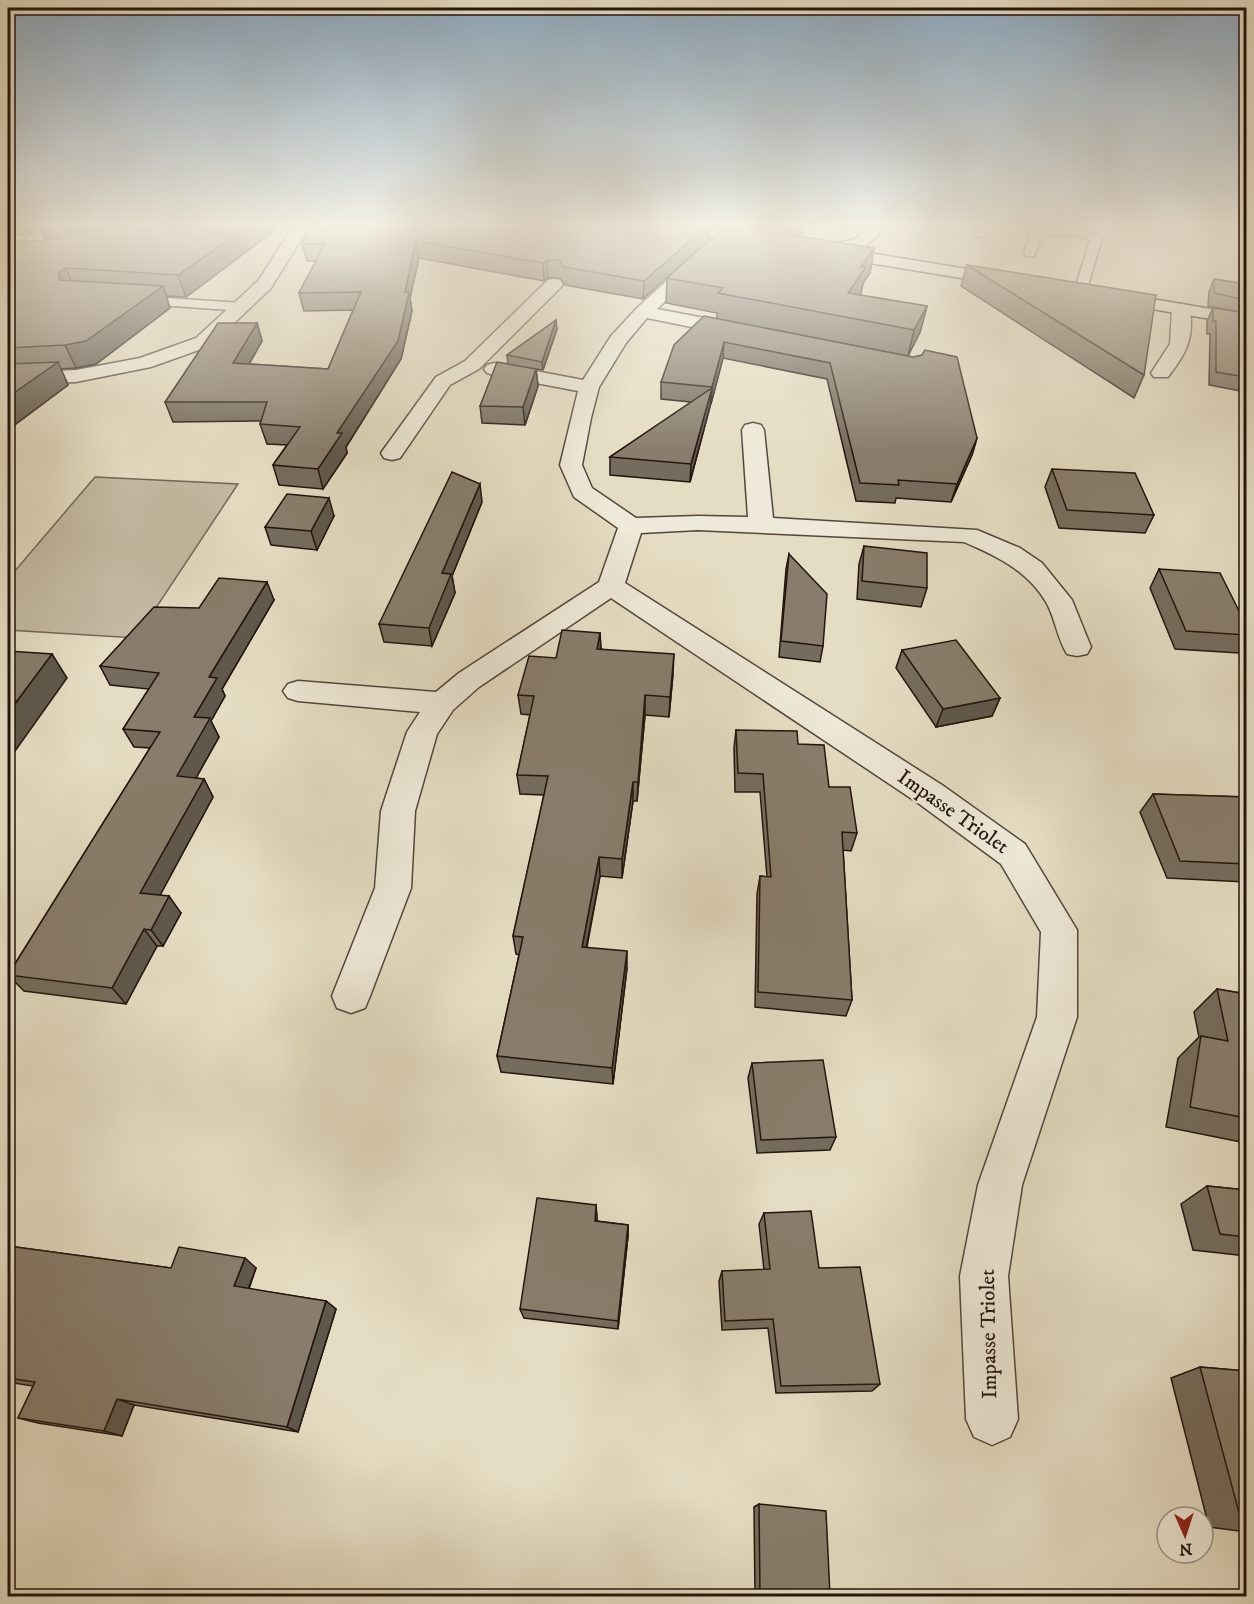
<svg xmlns="http://www.w3.org/2000/svg" width="1254" height="1604" viewBox="0 0 1254 1604" font-family="'IM FELL DW Pica',serif">
  <style>
    .green { fill: #c4bba4; stroke: #746859; stroke-width: 1.5 }
    .lines { fill: none; stroke-linecap: round; stroke-linejoin: round }
    .lane-casing { stroke: #54463b; stroke-width: 3 }
    .street-casing { stroke: #54463b; stroke-width: 3 }
    .secondary-casing { stroke: #23140e; stroke-width: 3 }
    .lane { fill: #eee9d8; fill-rule: evenodd }
    .street { fill: #eee9d8; fill-rule: evenodd }
    .secondary { fill: #eee9d8; fill-rule: evenodd }
    .wall { fill: #756c5d; stroke: #23140e; stroke-width: 1.5 }
    .shaded-wall { fill: #5f584c; stroke: #23140e; stroke-width: 1.5 }
    .building { fill: #887d6c; stroke: #23140e; stroke-width: 1.5 }
    .labels { text-anchor: middle; dominant-baseline: central; stroke-width: 4.5; stroke-linejoin: round; paint-order: stroke }
    .street-label { font-size: 21px; fill: #23140e; stroke: #eee9d8 }
  </style>
  <rect width="100%" height="100%" fill="#e5ddc3"/>
  <filter id="stains"><feTurbulence type="fractalNoise" baseFrequency=".00333" numOctaves="4"/><feColorMatrix values="0 0 0 0 .2 0 0 0 0 .09 0 0 0 0 .02 0 0 0 .5 -.17"/></filter>
  <radialGradient id="worn" r=".72"><stop offset=".6" stop-color="#630" stop-opacity="0"/><stop offset="1" stop-color="#630" stop-opacity=".3"/></radialGradient>
  <!-- green -->
  <polygon class="green" points="95,477 238,484 136,638 8,630 8,579"/>
  <g class="lines">
    <defs>
      <g id="lane">
        <polygon points="974,228 986,228 988,234 982,237 978,236"/>
        <polygon points="1037,228 1076,228 1100,237 1102,239 1085,295 1075,295 1074,292 1090,240 1076,235 1043,234 1034,256 1026,256 1024,253 1032,231"/>
        <polygon points="137,296 242,303 249,307 242,311 132,303 130,300"/>
      </g>
      <g id="street">
        <polygon points="292,228 308,228 271,288 210,346 151,367 76,382 8,385 8,373 76,370 140,358 196,338 258,281"/>
        <path d="M699,256l6,1 2,4 -2,4 -48,44 84,16 7,2 2,4 -2,4 -7,2 -94,-19 -21,25 -27,44 -8,31 -9,47 10,23 44,30 62,-2 50,1 -6,-87 3,-5 8,-2 8,2 3,5 9,88 204,12 43,18 22,15 30,37 19,47 -4,7 -10,2 -10,-2c-10,-16 -12,-37 -21,-52 -19,-32 -50,-46 -82,-60l-266,-12 -57,3 -16,50 317,202 83,59 52,86v87l-55,168 -14,91 10,143 -8,18 -18,8 -18,-8 -8,-18 -6,-143 18,-91 59,-168 4,-85 -40,-68 -83,-61 -307,-205 -132,89 -26,23 -16,24 -22,77 -4,77 -41,108 -5,12 -14,5 -14,-5 -5,-12 43,-108 6,-77 26,-79 13,-20 -122,-11 -10,-3 -5,-7 5,-7 10,-3 138,11 23,-19 140,-91 19,-54 -44,-31 -14,-32 18,-74 -84,-16 -7,-2 -3,-4 3,-4 7,-2 89,17 28,-44 26,-28 56,-51z"/>
        <polygon points="554,279 560,280 563,284 560,288 479,369 450,385 400,458 392,460 384,458 381,453 436,377 465,361 548,280"/>
        <path d="M1181,304l6,1c4,6 4,12 4,19 0,22 -10,36 -23,53h-14l-3,-4 19,-29 2,-35 3,-4z"/>
      </g>
      <g id="secondary">
        <polygon points="39,228 57,228 31,249 29,255 8,264 8,253"/>
        <path d="M675,228c17,-1 84,1 94,13l-8,5 -78,-13z"/>
        <polygon points="869,228 886,228 867,245 851,250 1010,276 1016,277 1019,281 1016,285 1010,286 827,256 819,251 821,247 855,239"/>
        <polygon points="1111,292 1246,315 1246,325 1105,301 1102,297 1105,293"/>
      </g>
    </defs>
    <!-- lane casing -->
    <use href="#lane" class="lane-casing"/>
    <!-- street casing -->
    <use href="#street" class="street-casing"/>
    <!-- secondary casing -->
    <use href="#secondary" class="secondary-casing"/>
    <!-- lane -->
    <use href="#lane" class="lane"/>
    <!-- street -->
    <use href="#street" class="street"/>
    <!-- secondary -->
    <use href="#secondary" class="secondary"/>
  </g>
  <!-- wall -->
  <g class="wall">
    <polygon points="8,228 36,228 26,236 8,234"/>
    <polygon points="41,228 278,228 186,297 166,296 170,308 96,364 76,368 61,369 68,385 13,426 8,426 8,244 46,240"/>
    <polygon points="710,228 643,299 565,285 560,278 548,278 544,281 419,258 410,298 412,311 401,359 346,447 347,453 323,489 279,485 273,465 287,445 267,444 260,424 261,421 173,422 165,402 257,323 262,341 249,364 328,369 353,310 304,311 299,293 316,261 307,261 302,244"/>
    <polygon points="723,228 805,228 799,236 874,248 870,273 863,283 861,293 860,295 927,306 920,332 908,356 977,438 972,455 951,502 896,498 895,503 856,501 827,379 723,358 690,482 610,475 610,457 691,402 661,399 661,382 717,318 717,313 666,303 667,278"/>
    <polygon points="967,265 1144,375 1134,398 961,286"/>
    <polygon points="1214,279 1246,284 1246,392 1209,385 1210,334 1207,334 1207,321 1213,308 1241,312 1208,306 1209,292"/>
    <polygon points="557,329 543,370 536,369 538,386 525,425 482,423 480,406 508,364 507,355"/>
    <polygon points="1052,469 1154,515 1145,533 1059,528 1045,487"/>
    <polygon points="482,502 452,576 455,593 432,646 384,642 379,624"/>
    <polygon points="334,516 317,550 271,545 265,527"/>
    <polygon points="864,546 927,588 921,607 857,599 859,564"/>
    <polygon points="789,554 823,646 820,662 779,657 786,569"/>
    <polygon points="1159,569 1246,625 1246,650 1244,646 1239,653 1175,649 1150,588"/>
    <polygon points="274,600 222,689 225,696 211,721 219,737 196,778 204,779 213,797 160,895 181,913 163,946 157,946 126,1004 24,991 8,975 150,748 134,747 123,729 149,689 110,685 100,666 199,608"/>
    <polygon points="600,633 601,649 673,674 669,717 645,715 637,801 633,801 622,878 600,876 587,947 627,968 613,1084 501,1072 497,1056 519,955 516,954 513,936 544,795 520,794 517,775 530,715 521,714 518,695 556,658"/>
    <polygon points="902,650 1000,698 992,716 936,727 896,668"/>
    <polygon points="736,730 798,744 829,787 857,833 851,851 843,850 852,1000 846,1016 755,1007 757,894 760,876 767,877 760,792 735,792 734,748"/>
    <polygon points="1153,794 1246,797 1246,882 1167,878 1140,812"/>
    <polygon points="1217,989 1246,994 1246,1143 1166,1127 1178,1058 1199,1037 1194,1012"/>
    <polygon points="752,1063 836,1137 830,1150 757,1153 748,1078"/>
    <polygon points="1207,1186 1246,1190 1246,1256 1193,1250 1181,1204"/>
    <polygon points="596,1205 597,1221 628,1225 628,1236 618,1329 524,1318 520,1309"/>
    <polygon points="764,1213 819,1268 880,1384 872,1391 776,1393 768,1328 722,1330 719,1281 722,1271 764,1270 759,1224"/>
    <polygon points="8,1246 171,1268 256,1268 249,1289 326,1301 336,1309 298,1432 134,1405 122,1436 38,1423 18,1418 33,1386 8,1382"/>
    <polygon points="1200,1367 1246,1371 1246,1532 1209,1527 1171,1378"/>
    <polygon points="759,1504 830,1596 755,1596 754,1507"/>
  </g>
  <!-- shaded-wall -->
  <g class="shaded-wall">
    <polygon points="22,228 36,228 26,236"/>
    <polygon points="41,228 99,228 48,246"/>
    <polygon points="245,228 278,228 186,297 178,275"/>
    <polygon points="705,228 710,228 709,240 643,299 644,281"/>
    <polygon points="797,228 805,228 796,240"/>
    <polygon points="416,241 419,258 410,298 412,311 401,359 346,447 347,453 323,489 318,469 337,433 405,292"/>
    <polygon points="874,248 870,273 863,283 861,293 845,316 848,293 861,267"/>
    <polygon points="547,260 548,278 544,281 543,263"/>
    <polygon points="66,268 75,290 60,280 58,273"/>
    <polygon points="163,286 170,308 96,364 76,368 65,345"/>
    <polygon points="927,306 920,332 908,356 914,330"/>
    <polygon points="556,320 557,329 543,370 542,362"/>
    <polygon points="257,323 262,341 239,382 233,363"/>
    <polygon points="724,342 723,358 711,404 712,387"/>
    <polygon points="58,362 68,385 13,426 8,416 8,397"/>
    <polygon points="536,369 538,386 525,425 523,407"/>
    <polygon points="712,388 710,406 690,482 691,464"/>
    <polygon points="977,438 972,455 951,502 957,484"/>
    <polygon points="480,484 482,502 452,576 455,593 432,646 429,628 442,573"/>
    <polygon points="329,498 334,516 317,550 311,531"/>
    <polygon points="267,582 274,600 222,689 225,696 211,721 219,737 187,794 177,776 194,717 209,677"/>
    <polygon points="600,633 601,653 597,649"/>
    <polygon points="52,654 67,678 8,761 8,713"/>
    <polygon points="674,654 673,674 669,717 670,697"/>
    <polygon points="645,695 645,715 637,801 638,782"/>
    <polygon points="1000,698 992,716 936,727 943,709"/>
    <polygon points="204,779 213,797 152,910 140,893"/>
    <polygon points="633,782 633,801 622,878 622,859"/>
    <polygon points="599,857 600,876 583,964 582,947"/>
    <polygon points="169,896 181,913 163,946 151,930"/>
    <polygon points="144,929 157,946 126,1004 112,988"/>
    <polygon points="627,951 627,968 613,1084 612,1068"/>
    <polygon points="596,1205 597,1217 596,1232 595,1221"/>
    <polygon points="628,1225 628,1236 618,1329 618,1321"/>
    <polygon points="245,1258 256,1268 246,1295 234,1286"/>
    <polygon points="326,1301 336,1309 298,1432 287,1427"/>
    <polygon points="117,1399 134,1405 122,1436 104,1431"/>
  </g>
  <!-- building -->
  <g class="building">
    <polygon points="90,228 245,228 178,275 66,268 58,273 60,280 163,286 86,341 65,345 8,348 8,244 13,241 40,241 75,235"/>
    <polygon points="310,228 705,228 644,281 564,267 559,260 547,260 543,263 416,241 405,292 409,293 398,341 337,433 342,433 318,469 273,465 300,427 260,424 267,402 165,402 218,323 257,323 233,363 328,369 361,292 299,293 325,244 302,244"/>
    <polygon points="723,228 788,228 784,234 874,248 861,267 866,267 848,293 927,306 914,330 718,293 723,288 667,278"/>
    <polygon points="967,265 1156,295 1144,375"/>
    <polygon points="1214,279 1246,284 1246,300 1214,293"/>
    <polygon points="1213,308 1246,313 1246,377 1216,372 1216,321 1213,321"/>
    <polygon points="704,316 913,357 922,355 925,350 957,357 977,438 957,484 898,480 899,485 860,483 830,363 724,342 712,387 661,382 674,345"/>
    <polygon points="556,320 542,362 507,355"/>
    <polygon points="58,362 8,397 8,364"/>
    <polygon points="497,362 536,369 523,407 480,406"/>
    <polygon points="712,388 691,464 610,457"/>
    <polygon points="1052,469 1135,473 1154,515 1067,510"/>
    <polygon points="452,472 480,484 442,573 451,574 429,628 379,624"/>
    <polygon points="287,494 329,498 311,531 265,527"/>
    <polygon points="864,546 927,553 927,588 862,581"/>
    <polygon points="789,554 827,594 823,646 781,641"/>
    <polygon points="1159,569 1220,573 1246,625 1246,635 1186,631"/>
    <polygon points="219,578 267,582 209,677 217,678 194,717 210,718 177,776 204,779 140,893 169,896 151,930 144,929 112,988 8,975 160,732 123,729 159,673 100,666 154,607 199,608"/>
    <polygon points="562,630 600,633 597,649 674,654 670,697 645,695 638,782 633,782 622,859 599,857 582,947 627,951 612,1068 497,1056 523,937 513,936 548,776 517,775 534,696 518,695 529,656 556,658"/>
    <polygon points="956,640 1000,698 943,709 902,650"/>
    <polygon points="8,651 52,654 8,713"/>
    <polygon points="736,730 797,731 798,744 824,745 829,787 850,787 857,833 842,832 852,1000 758,992 760,876 771,877 763,774 738,773"/>
    <polygon points="1153,794 1246,797 1246,864 1180,861"/>
    <polygon points="1217,989 1246,994 1246,1118 1190,1107 1201,1036 1228,1041"/>
    <polygon points="823,1060 836,1137 761,1140 752,1063"/>
    <polygon points="1207,1186 1246,1190 1246,1237 1220,1234"/>
    <polygon points="537,1198 596,1205 595,1221 628,1225 618,1321 520,1309"/>
    <polygon points="811,1211 819,1268 860,1267 880,1384 781,1386 773,1319 725,1321 722,1271 770,1269 764,1213"/>
    <polygon points="8,1246 171,1268 179,1247 245,1258 234,1286 326,1301 287,1427 117,1399 104,1431 18,1418 35,1382 8,1378"/>
    <polygon points="1200,1367 1246,1371 1246,1525 1242,1524"/>
    <polygon points="759,1504 826,1511 830,1596 760,1596"/>
  </g>
  <!-- sky -->
  <linearGradient id="sky" x2="0" y2="1"><stop stop-color="#8ca9c0"/><stop offset="0.5" stop-color="#f3f0e4"/><stop offset="1" stop-color="#f3f0e4" stop-opacity="0"/></linearGradient>
  <rect width="1254" height="452" fill="url(#sky)"/>
  <g class="labels">
    <!-- street labels -->
    <g class="street-label">
      <text transform="translate(953 812) rotate(35)">Impasse Triolet</text>
      <text transform="translate(989 1334) rotate(-91)">Impasse Triolet</text>
    </g>
  </g>
  <!-- margin -->
  <rect width="1254" height="1604" fill="none" stroke="#e5ddc3" stroke-width="30"/>
  <rect x="9" y="9" width="1236" height="1586" fill="none" stroke="#23140e" stroke-width="3"/>
  <rect x="15" y="15" width="1224" height="1574" fill="none" stroke="#23140e" stroke-width="1.5"/>
  <!-- north arrow -->
  <g transform="translate(1185 1535) rotate(177)"><circle r="28" fill="#eee9d8" stroke="#9d9487" stroke-width="1.5"/>
  <path d="M0-4.5L10 22L0 15L-10 22Z" fill="#8f2418"/>
  <text y="-9" font-size="16" font-weight="bold" text-anchor="middle" fill="#23140e">N</text>
  </g>
  <rect width="100%" height="100%" filter="url(#stains)"/>
  <rect width="100%" height="100%" fill="url(#worn)"/>
</svg>
